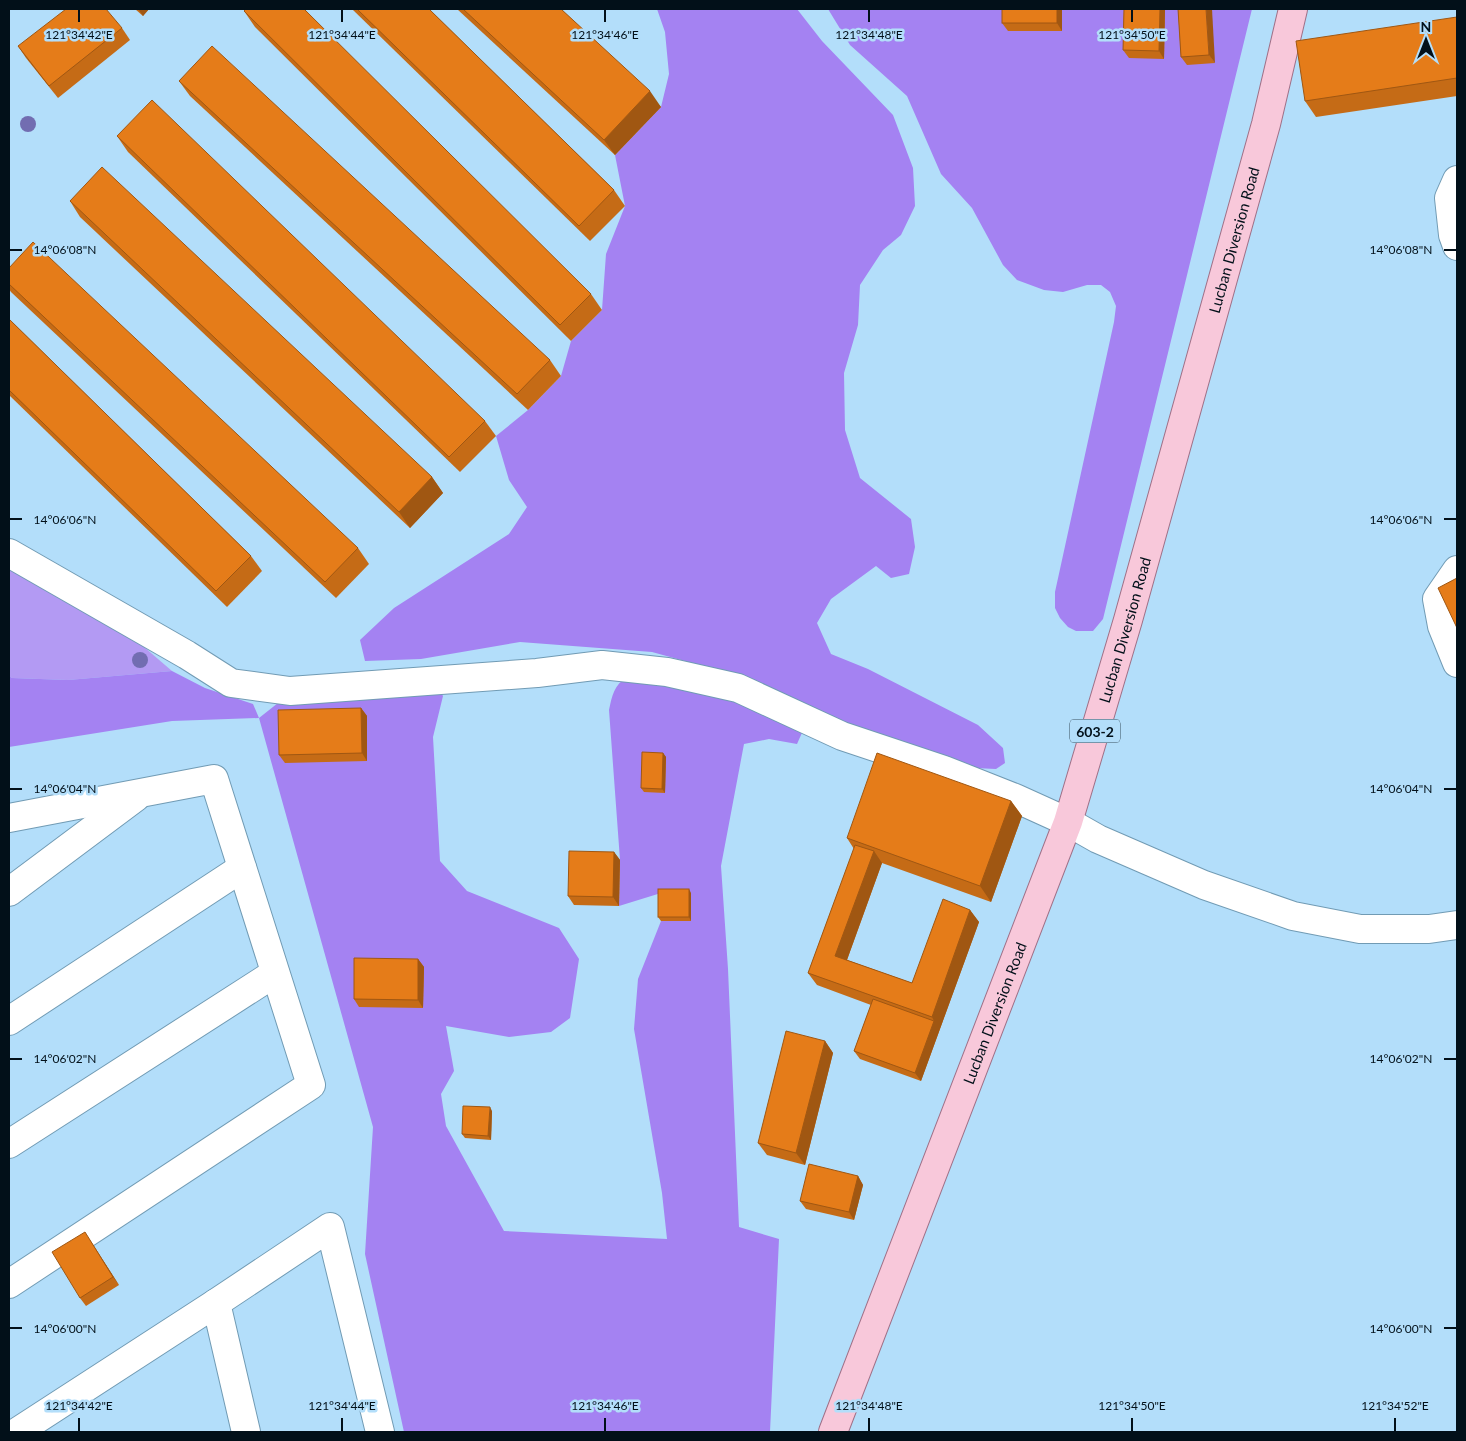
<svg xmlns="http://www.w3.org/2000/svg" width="1466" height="1441" viewBox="0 0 1466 1441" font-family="Lato,sans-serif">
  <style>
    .green { fill: #b39af3 }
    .forest { fill: #a482f2 }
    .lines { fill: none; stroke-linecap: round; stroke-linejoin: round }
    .minor-casing { stroke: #719bb4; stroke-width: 30 }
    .major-casing { stroke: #9f7087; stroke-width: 30 }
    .minor { stroke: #fff; stroke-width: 28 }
    .major { stroke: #f8c8da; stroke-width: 28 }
    .tree { fill: #726db1 }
    .wall { fill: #c56b16 }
    .shaded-wall { fill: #a05712 }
    .building { fill: #e57c19; stroke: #a05712 }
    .ticks { fill: none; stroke: #021019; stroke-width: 2 }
    .labels { text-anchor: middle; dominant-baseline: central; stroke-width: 5; stroke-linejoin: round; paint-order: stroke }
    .shield { fill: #b3defa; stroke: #374e5c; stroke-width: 1 }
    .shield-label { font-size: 14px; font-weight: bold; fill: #021019 }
    .street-label { font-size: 15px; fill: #021019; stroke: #b3defa }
    .ticks-label { font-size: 12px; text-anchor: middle; fill: #021019; stroke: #b3defa; stroke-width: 5; stroke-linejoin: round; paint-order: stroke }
  </style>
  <rect width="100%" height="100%" fill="#b3defa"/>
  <!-- green -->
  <polygon class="green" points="9,566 130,635 172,671 68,680 12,678 9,676"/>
  <!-- forest -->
  <g class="forest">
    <polygon points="657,9 797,9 822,41 893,115 913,168 915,206 901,235 883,250 860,285 858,325 844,373 845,430 860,478 911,519 915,547 909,574 891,578 876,566 831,599 817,623 831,654 868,669 978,725 1003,748 1005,763 996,769 975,768 833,720 754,680 652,652 520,642 421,659 365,661 360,640 394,608 509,534 527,507 509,480 496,436 528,410 561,376 571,341 602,310 606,254 625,206 615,155 661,107 669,74 665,32"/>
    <polygon points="828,9 1252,9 1103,619 1093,631 1076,631 1068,627 1060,618 1055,608 1055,592 1114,322 1116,306 1110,292 1101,285 1087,285 1063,292 1044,290 1017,280 1003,265 972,208 941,174 907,96 850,45"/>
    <path d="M172,671l33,17 48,16 6,14 19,-15 160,-15 5,8 -10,41 7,124 27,30 92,37 20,31 -9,59 -19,14 -42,5 -63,-11 8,45 -13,23 5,32 58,105 163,8 -5,-46 -28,-164 4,-50 23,-58h30v-28h-30l-42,13 1,-46 -11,-150c3,-14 5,-25 18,-33l97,11 81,38 -8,18 -28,-5 -25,5 -23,122 7,103 11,258 40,12 -9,193h-366l-39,-178 8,-127 -114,-409 -87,3 -163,26v-71l3,2 56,2z"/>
  </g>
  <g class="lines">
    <defs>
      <g id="minor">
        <polyline points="1457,180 1449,198 1453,235 1457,246"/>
        <polyline points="9,553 187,655 231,683 290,691 537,673 602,665 667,672 738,688 842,736 944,770 1015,798 1068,822 1098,839 1204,885 1293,916 1360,929 1429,929 1457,925"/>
        <polyline points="1457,570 1437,599 1442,626 1457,663"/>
        <polyline points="9,818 214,779 311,1085 9,1284"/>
        <polyline points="9,892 136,797"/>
        <polyline points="9,1021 242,868"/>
        <polyline points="9,1144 275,973"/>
        <polyline points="216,1303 246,1432"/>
        <polyline points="17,1432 216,1303 330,1227 380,1432"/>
      </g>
      <g id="major">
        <path id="s1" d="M833,1432l235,-610 60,-202 138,-496 27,-115"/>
      </g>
    </defs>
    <!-- minor casing -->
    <use href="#minor" class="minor-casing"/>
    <!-- major casing -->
    <use href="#major" class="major-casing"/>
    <!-- minor -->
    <use href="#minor" class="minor"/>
    <!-- major -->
    <use href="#major" class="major"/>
  </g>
  <!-- trees -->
  <g class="tree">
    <circle cx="28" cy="124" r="8"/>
    <circle cx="140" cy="660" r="8"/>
  </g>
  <!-- wall -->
  <g class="wall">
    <polygon points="135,9 149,9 143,16"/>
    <polygon points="352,9 429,9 614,190 625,206 590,241"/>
    <polygon points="457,9 561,9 661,107 615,155"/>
    <polygon points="1062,9 1062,31 1008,31 1002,23"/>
    <polygon points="1124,9 1165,9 1164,59 1129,58 1123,50"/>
    <polygon points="1178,9 1215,63 1187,65 1181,57"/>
    <polygon points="244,11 591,294 602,310 571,341 255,27"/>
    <polygon points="1457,17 1457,96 1316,117 1305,101"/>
    <polygon points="122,28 130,40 58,98 26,58 18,46"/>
    <polygon points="179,81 550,360 561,376 528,410 190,96"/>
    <polygon points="117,136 485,421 496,436 460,472 128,152"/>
    <polygon points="70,201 432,477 443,493 410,528 80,217"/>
    <polygon points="9,268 358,548 369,564 336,598 11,292 9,289"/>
    <polygon points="9,319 251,556 262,571 227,607 9,395"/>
    <polygon points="361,708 367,716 367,761 285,763 279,755"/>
    <polygon points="663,753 666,757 665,793 644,792 641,788"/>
    <polygon points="1011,801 1022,816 991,902 882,863 847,960 912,983 970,910 979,922 921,1081 860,1059 854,1051 871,1005 817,985 808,973 854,849 847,838"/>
    <polygon points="614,852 620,860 619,906 574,905 568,896"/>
    <polygon points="691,893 691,921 661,921 658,917"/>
    <polygon points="418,959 424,967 423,1008 359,1007 354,999"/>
    <polygon points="825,1041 833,1053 805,1165 767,1155 758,1143"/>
    <polygon points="492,1111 491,1140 465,1138 462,1134"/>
    <polygon points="858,1176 863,1185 854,1220 806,1209 800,1201"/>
    <polygon points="90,1240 119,1285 86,1306 80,1298"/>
  </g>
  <!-- shaded-wall -->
  <g class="shaded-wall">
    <polygon points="138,9 149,9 143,16"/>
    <polygon points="1057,9 1062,9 1062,31 1057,23"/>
    <polygon points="1160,9 1165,9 1164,59 1159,51"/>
    <polygon points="1206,9 1212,9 1215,63 1209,55"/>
    <polygon points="650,91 661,107 615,155 604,140"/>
    <polygon points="432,477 443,493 410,528 399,512"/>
    <polygon points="361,708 367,716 367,761 362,753"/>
    <polygon points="663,753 666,757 665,793 662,789"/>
    <polygon points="1011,801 1022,816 991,902 980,886"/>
    <polygon points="874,851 882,863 844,968 835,956"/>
    <polygon points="614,852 620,860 619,906 613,897"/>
    <polygon points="689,889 691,893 691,921 689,917"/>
    <polygon points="970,910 979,922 921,1081 915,1073 934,1021 932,1017"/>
    <polygon points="418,959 424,967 423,1008 418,1000"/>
    <polygon points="825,1041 833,1053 805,1165 796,1153"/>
    <polygon points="490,1107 492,1111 491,1140 488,1136"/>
    <polygon points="858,1176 863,1185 854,1220 849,1212"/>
    <polygon points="85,1232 90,1240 119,1285 113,1277"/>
  </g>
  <!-- building -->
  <g class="building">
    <polygon points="66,9 106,9 122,28 49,86 18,46"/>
    <polygon points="246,9 304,9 591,294 560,325 244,11"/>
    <polygon points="357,9 429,9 614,190 579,226"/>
    <polygon points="463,9 561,9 650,91 604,140"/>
    <rect x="1002" y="9" width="55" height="14"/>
    <polygon points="1124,9 1160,9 1159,51 1123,50"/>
    <polygon points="1178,9 1206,9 1209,55 1181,57"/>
    <polygon points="1457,17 1457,78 1305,101 1296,41"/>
    <polygon points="212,46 550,360 517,394 179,81"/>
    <polygon points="152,100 485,421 449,457 117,136"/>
    <polygon points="102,167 432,477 399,512 70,201"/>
    <polygon points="33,242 358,548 325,582 9,284 9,268"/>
    <polygon points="9,319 251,556 216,591 9,390"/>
    <polygon points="1457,578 1457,628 1438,588"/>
    <polygon points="361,708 362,753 279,755 278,710"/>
    <polygon points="642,752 663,753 662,789 641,788"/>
    <polygon points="877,753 1011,801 980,886 847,838"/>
    <polygon points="855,845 874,851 835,956 912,983 943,899 970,910 932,1017 808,973"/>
    <polygon points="569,851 614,852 613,897 568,896"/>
    <rect x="658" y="889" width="31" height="28"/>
    <polygon points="354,958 418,959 418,1000 354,999"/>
    <polygon points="873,999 934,1021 915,1073 854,1051"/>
    <polygon points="786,1031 825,1041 796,1153 758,1143"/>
    <polygon points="463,1106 490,1107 488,1136 462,1134"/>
    <polygon points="809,1164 858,1176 849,1212 800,1201"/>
    <polygon points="85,1232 113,1277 80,1298 52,1252"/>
  </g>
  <!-- ticks -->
  <path class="ticks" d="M79,10v12M342,10v12M605,10v12M869,10v12M1132,10v12M10,250h12M1444,250h12M10,519h12M1444,519h12M10,789h12M1444,789h12M10,1059h12M1444,1059h12M10,1328h12M1444,1328h12M79,1418v13M342,1418v13M605,1418v13M869,1418v13M1132,1418v13M1395,1418v13"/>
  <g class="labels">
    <!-- shield labels -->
    <rect class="shield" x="1070" y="719.5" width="50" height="23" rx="4"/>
    <g class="shield-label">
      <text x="1095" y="731">603-2</text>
    </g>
    <!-- street labels -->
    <g class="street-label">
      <text stroke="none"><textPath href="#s1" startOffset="1259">Lucban Diversion Road</textPath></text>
      <text stroke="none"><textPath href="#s1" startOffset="854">Lucban Diversion Road</textPath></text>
      <text stroke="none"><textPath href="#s1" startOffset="449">Lucban Diversion Road</textPath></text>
    </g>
  </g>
  <g class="ticks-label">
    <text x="79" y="39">121°34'42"E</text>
    <text x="342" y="39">121°34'44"E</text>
    <text x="605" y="39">121°34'46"E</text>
    <text x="869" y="39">121°34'48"E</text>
    <text x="1132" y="39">121°34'50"E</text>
    <text x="65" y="254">14°06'08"N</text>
    <text x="1401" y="254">14°06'08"N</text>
    <text x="65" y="524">14°06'06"N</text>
    <text x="1401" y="524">14°06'06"N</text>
    <text x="65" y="793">14°06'04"N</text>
    <text x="1401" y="793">14°06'04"N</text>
    <text x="65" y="1063">14°06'02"N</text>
    <text x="1401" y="1063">14°06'02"N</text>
    <text x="65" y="1333">14°06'00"N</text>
    <text x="1401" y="1333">14°06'00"N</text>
    <text x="79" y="1410">121°34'42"E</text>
    <text x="342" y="1410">121°34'44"E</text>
    <text x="605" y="1410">121°34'46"E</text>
    <text x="869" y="1410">121°34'48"E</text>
    <text x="1132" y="1410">121°34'50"E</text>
    <text x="1395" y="1410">121°34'52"E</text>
  </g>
  <!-- border -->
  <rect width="1466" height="1441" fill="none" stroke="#021019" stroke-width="20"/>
  <!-- north arrow -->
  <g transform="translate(1426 40)" stroke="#b3defa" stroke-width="4" paint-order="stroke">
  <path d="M0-4L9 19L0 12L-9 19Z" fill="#021019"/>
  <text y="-8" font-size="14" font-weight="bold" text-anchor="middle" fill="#021019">N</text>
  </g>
</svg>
